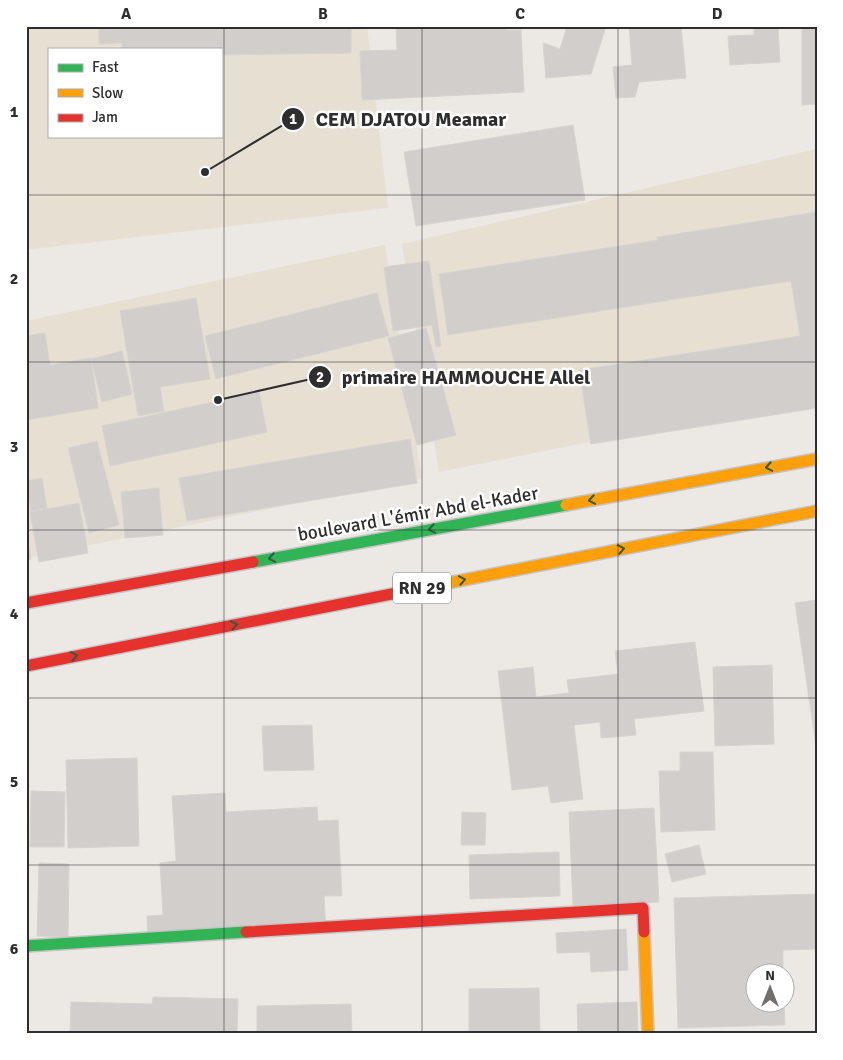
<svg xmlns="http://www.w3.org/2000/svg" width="843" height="1060" viewBox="0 0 843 1060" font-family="Signika,sans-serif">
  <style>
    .education { fill: #e6e0d3; fill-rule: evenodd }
    .building { fill: #d1cecb; stroke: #d7d4d0 }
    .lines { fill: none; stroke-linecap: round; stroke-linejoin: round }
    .fast-casing { stroke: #c5c4c5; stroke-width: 14 }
    .slow-casing { stroke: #c5c4c5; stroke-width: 14 }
    .jam-casing { stroke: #c5c4c5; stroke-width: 14 }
    .fast { stroke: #30b455; stroke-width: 11 }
    .slow { stroke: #ff9f0a; stroke-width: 11 }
    .jam { stroke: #e5322d; stroke-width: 11 }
    .oneway { stroke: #2f5d3c }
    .grid { fill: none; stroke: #2e2e2e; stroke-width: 1; stroke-opacity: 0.55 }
    .labels { text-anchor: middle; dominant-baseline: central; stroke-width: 5; stroke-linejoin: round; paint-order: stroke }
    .shield { fill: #fff; stroke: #6d6d6d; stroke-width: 1 }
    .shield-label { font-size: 18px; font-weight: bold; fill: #2e2e2e }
    .street-label { font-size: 19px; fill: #2e2e2e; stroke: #fff }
    .leader { fill: none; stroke: #2e2e2e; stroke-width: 2 }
    .callout-dot { fill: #2e2e2e; stroke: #fff; stroke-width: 2 }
    .mark-label { font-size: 15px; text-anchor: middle; font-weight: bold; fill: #fff }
    .callout-label { font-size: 20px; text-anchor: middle; font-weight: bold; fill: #2e2e2e; stroke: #fff; stroke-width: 5; stroke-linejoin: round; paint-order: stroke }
    .neatline { fill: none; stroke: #2e2e2e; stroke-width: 2 }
    .grid-label { font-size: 16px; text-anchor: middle; font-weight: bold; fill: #2e2e2e }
  </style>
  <rect width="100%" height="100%" fill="#ece8e4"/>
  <!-- education -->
  <g class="education">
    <path d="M26,26h341l21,182 -362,42zM49,49h172v87h-172z"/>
    <polygon points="817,149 817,397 439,472 402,244"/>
    <polygon points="385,245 422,478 26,558 26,321"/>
  </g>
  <!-- building -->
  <g class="building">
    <polygon points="99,26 351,26 351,53 221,55 221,49 122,49 122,43 99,44"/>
    <polygon points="396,26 505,26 505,30 521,30 524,92 362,100 360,51 397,50"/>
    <polygon points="567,26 606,26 591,74 546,78 543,43 560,49"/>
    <polygon points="629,26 681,26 686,78 639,82 635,97 616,98 613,67 632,65"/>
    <polygon points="754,26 778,26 780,62 730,65 728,36 754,35"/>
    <polygon points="802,26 817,26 817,104 802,105"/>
    <polygon points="573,125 585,200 416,226 404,152"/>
    <polygon points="817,212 817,408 591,444 579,370 800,336 791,281 448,335 439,274 658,240 657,237"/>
    <polygon points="429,261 441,346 436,347 432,325 393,331 384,267"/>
    <polygon points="377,293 389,336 216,379 205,336"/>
    <polygon points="196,298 210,379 160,387 164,411 138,416 120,311"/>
    <polygon points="426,328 456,435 417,445 388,338"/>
    <polygon points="45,333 50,365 91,358 98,408 26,420 26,336"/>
    <polygon points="122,351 132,394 102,402 91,359"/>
    <polygon points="259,392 267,432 110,466 102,426"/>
    <polygon points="410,439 417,483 187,521 179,478"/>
    <polygon points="97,441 119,525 89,533 68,448"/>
    <polygon points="42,478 47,509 31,511 26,481"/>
    <polygon points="159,488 163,535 125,538 121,492"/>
    <polygon points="79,503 88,553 39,562 30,512"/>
    <polygon points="26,533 31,559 26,560"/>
    <polygon points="817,600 817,746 816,746 795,603"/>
    <polygon points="695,642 704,711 634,719 636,735 601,738 600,722 574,725 583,799 551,803 548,786 512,790 498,671 533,667 536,697 569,693 567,680 618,674 615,651"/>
    <polygon points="772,665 774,744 715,746 713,667"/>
    <polygon points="312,725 314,770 264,771 262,726"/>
    <polygon points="680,752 713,752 715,830 661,832 659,771 680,771"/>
    <polygon points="137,758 139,846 68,848 66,760"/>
    <polygon points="31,791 65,792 64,847 30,847"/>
    <polygon points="225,793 226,812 317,807 318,821 338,820 342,896 324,896 326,933 148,942 147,916 163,915 160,863 176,861 172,796"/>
    <polygon points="654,808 659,902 573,905 569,812"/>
    <polygon points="462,812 486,813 485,845 461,845"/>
    <polygon points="699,845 706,874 672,882 665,854"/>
    <polygon points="559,852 560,896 470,899 469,855"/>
    <polygon points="39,863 69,864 68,937 37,936"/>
    <polygon points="817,894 817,949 783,950 783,972 756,972 756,1002 784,1002 785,1025 678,1028 674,898"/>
    <polygon points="626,929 628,970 591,972 590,952 557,953 556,933"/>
    <polygon points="539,988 540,1034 469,1034 469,989"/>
    <polygon points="153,997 238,999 237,1034 70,1034 71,1002 152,1004"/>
    <polygon points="637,1002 638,1034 578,1034 577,1004"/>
    <polygon points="351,1004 352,1034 257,1034 257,1006"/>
  </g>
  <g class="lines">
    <defs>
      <g id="fast">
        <polyline points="253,562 566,505"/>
        <polyline points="26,946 246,932"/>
      </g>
      <g id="slow">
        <polyline points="566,505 817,459"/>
        <polyline points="407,591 817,511"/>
        <polyline points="644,932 648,1034"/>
      </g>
      <g id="jam">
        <polyline points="26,603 253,562"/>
        <polyline points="26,666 407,591"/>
        <polyline points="246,932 643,908 644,932"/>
      </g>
    </defs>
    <!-- fast casing -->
    <use href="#fast" class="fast-casing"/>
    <!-- slow casing -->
    <use href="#slow" class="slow-casing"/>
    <!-- jam casing -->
    <use href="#jam" class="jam-casing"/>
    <!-- fast -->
    <use href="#fast" class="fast"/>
    <!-- slow -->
    <use href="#slow" class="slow"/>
    <!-- jam -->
    <use href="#jam" class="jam"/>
  </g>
  <!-- one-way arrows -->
  <defs><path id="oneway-chevron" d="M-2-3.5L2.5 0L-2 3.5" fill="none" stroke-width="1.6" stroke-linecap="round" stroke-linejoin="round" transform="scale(1.25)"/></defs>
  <g class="oneway">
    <use href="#oneway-chevron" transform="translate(769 467) rotate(170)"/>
    <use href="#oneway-chevron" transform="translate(592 500) rotate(170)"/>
    <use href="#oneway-chevron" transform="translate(432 529) rotate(170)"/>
    <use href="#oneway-chevron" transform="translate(621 549) rotate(-11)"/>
    <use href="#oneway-chevron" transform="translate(272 558) rotate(170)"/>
    <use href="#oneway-chevron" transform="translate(462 580) rotate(-11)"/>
    <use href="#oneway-chevron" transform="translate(234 625) rotate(-11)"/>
    <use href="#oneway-chevron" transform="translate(74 656) rotate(-11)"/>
  </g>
  <!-- grid -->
  <path class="grid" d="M224,26v1008M422,26v1008M618,26v1008M26,195h791M26,362h791M26,530h791M26,698h791M26,865h791"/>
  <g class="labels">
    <!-- shield labels -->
    <rect class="shield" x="393" y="572.5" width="58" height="31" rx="4"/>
    <g class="shield-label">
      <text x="422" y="588">RN 29</text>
    </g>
    <!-- street labels -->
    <g class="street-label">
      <text transform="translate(418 514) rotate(-10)">boulevard L'émir Abd el-Kader</text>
    </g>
  </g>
  <!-- callouts -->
  <path class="leader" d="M205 172L293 119M218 400L320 377"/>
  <g class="callout-dot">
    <circle cx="205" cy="172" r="5"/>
    <circle cx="218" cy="400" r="5"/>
    <circle cx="293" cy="119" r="12"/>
    <circle cx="320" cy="377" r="12"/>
  </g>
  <g class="mark-label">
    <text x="293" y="124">1</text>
    <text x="320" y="382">2</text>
  </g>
  <g class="callout-label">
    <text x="411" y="126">CEM DJATOU Meamar</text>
    <text x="466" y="384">primaire HAMMOUCHE Allel</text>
  </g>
  <!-- border -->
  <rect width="843" height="1060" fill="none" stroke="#ffffff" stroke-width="55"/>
  <!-- legend -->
  <rect x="48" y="48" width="175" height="90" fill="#ffffff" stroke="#ababab"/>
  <rect x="58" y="64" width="25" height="8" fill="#30b455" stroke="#ababab"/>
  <text x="92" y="72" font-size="15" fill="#2e2e2e">Fast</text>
  <rect x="58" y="89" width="25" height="8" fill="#ff9f0a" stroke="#ababab"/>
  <text x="92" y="98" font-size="15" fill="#2e2e2e">Slow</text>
  <rect x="58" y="114" width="25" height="8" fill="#e5322d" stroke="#ababab"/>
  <text x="92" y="122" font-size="15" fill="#2e2e2e">Jam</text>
  <!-- north arrow -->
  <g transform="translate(770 988)"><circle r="24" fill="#ffffff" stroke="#ababab"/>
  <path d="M0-4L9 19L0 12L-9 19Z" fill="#706f6e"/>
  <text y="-8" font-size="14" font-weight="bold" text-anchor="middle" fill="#2e2e2e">N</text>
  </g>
  <rect x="28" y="28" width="788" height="1004" class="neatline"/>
  <g class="grid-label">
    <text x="126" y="19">A</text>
    <text x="323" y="19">B</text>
    <text x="520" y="19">C</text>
    <text x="717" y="19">D</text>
    <text x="14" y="117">1</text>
    <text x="14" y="284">2</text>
    <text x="14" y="452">3</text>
    <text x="14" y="619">4</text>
    <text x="14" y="787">5</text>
    <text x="14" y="954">6</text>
  </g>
</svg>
